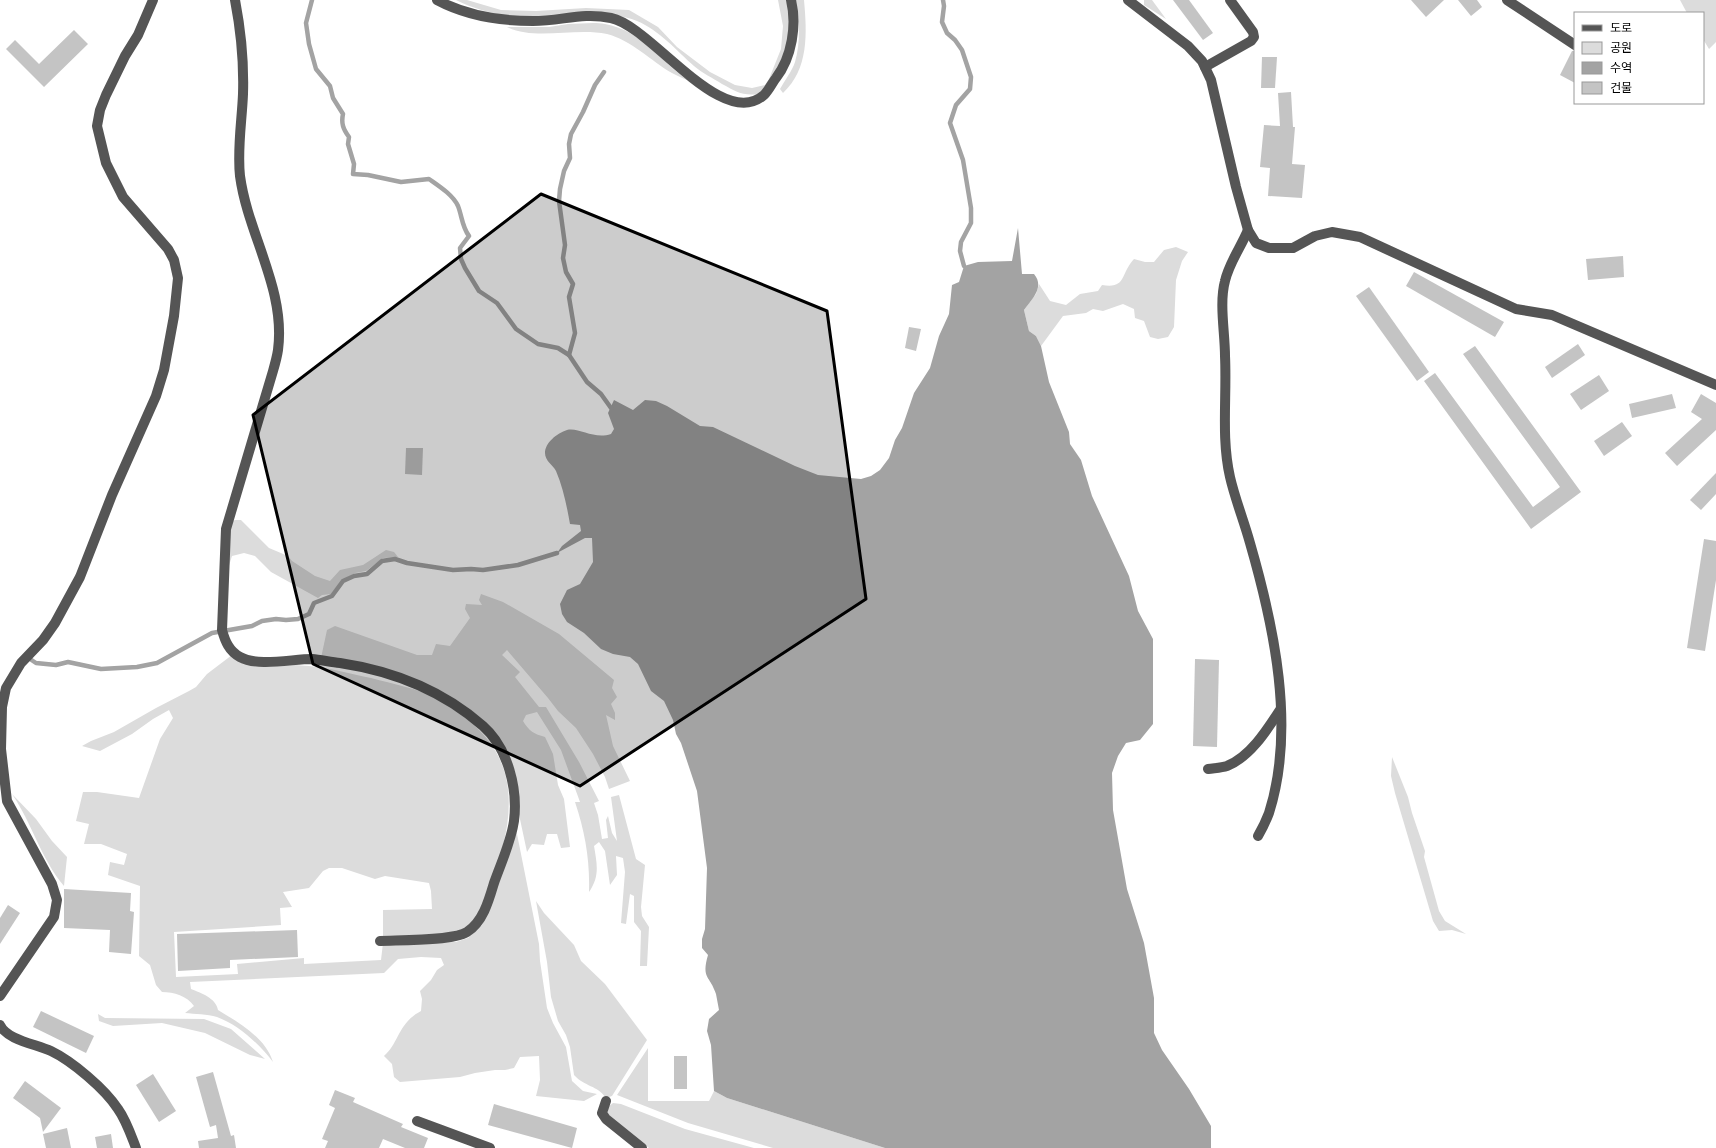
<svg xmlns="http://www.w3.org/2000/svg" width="1716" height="1148" viewBox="0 0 1716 1148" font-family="Lato,'Noto Sans KR',sans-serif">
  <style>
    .green { fill: #dcdcdc }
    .water { fill: #a3a3a3 }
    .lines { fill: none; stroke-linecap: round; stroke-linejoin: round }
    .stream { stroke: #a3a3a3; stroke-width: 4.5 }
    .building { fill: #c4c4c4 }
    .minor { stroke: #555; stroke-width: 10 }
    .marked { fill: #000; fill-opacity: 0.2; stroke: #000; stroke-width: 3; stroke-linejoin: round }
  </style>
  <rect width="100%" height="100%" fill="#fff"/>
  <!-- green -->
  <g class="green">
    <path d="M456,0h11l34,10 35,1 50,-3 43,2 29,17 19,20 33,25 25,13 17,3 13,-3 4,-6 12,-30 2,-23 -5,-26h8l5,16 -3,27 -6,24 -23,27c-17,2 -22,-2 -37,-10 -9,-6 -20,-11 -28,-18 -17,-15 -35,-36 -57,-45 -30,-12 -70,-6 -102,-4 -26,1 -55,-5 -79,-17z"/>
    <path d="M796,0h8c3,33 5,69 -21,93l-3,-4c5,-9 12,-18 15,-27 6,-20 4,-42 1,-62z"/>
    <polygon points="1144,0 1152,0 1166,19 1144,5"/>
    <polygon points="1680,0 1716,0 1716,42 1709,49 1703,39 1703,13 1687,13"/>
    <path d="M568,24c12,0 26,-2 37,0 36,6 56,38 84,57 -6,-3 -12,-5 -17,-8 -21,-12 -41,-33 -65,-39 -32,-7 -71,7 -100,-7h42z"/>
    <path d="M1176,247l12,5 -6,9 -6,19 -2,47 -6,10 -10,2 -8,-2 -6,-16 -9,-3 -1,-9 -11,-5 -20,7 -10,-2 -7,4 -23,3 -22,30 -5,-10 -7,-5 -5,-21 12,-16 3,-10 11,17 16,4 14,-11 18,-3 4,-6c25,4 18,-11 32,-26l11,3h9l10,-12z"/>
    <polygon points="235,520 241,520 269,548 288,556 292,561 315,576 330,581 340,570 363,565 386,550 394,552 398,557 383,558 366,571 355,573 342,580 331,594 322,595 318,598 271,572 255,556 244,553 232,556 226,575 231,522"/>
    <path d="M481,594l22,8 56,32 55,46 -2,8 5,9 -6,7 4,9v7l-9,-5 7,31 17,35 -21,8 -4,-12 -12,-23 -17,-26 -18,-17 -10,-13 -41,-48 -5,5 18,17 -5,5 24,30h7l33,55 20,39 -5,2 4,12 4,24 6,-1 -2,-18 2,-4 4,17 5,8 -6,-44 8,-2 17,64 9,6 -4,42 1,9 7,11 -2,39h-7l1,-35 -7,-9v-26l-4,-2 -4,30 -5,-1 4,-51 -2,-14 -7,-2 1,19 -7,10 -5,-34 -6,-9 -5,4c3,18 6,30 -5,46 1,-32 -4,-60 -14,-90h5l-19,-52 -24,-38 -11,3 -3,6c6,10 11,13 22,16l8,17 5,31 6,14 6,48 -9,1 -4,-14h-10l-3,11 -12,-1 -5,8 -22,-103 -73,-61 -111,-30 6,-28 8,-4 82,29h15l4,-11 14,2 20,-28 -5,-9 1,-5 16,1 -3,-5z"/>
    <path d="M232,655c7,3 15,7 22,8 18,3 37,1 55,3 21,2 42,8 62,12 22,6 46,10 67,21 25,14 52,36 63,63 17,40 3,88 -12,126 -3,8 -5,19 -10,26 -7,9 -15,16 -26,19l-70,5v-28l49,-1 -1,-18 -2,-8 -44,-7 -10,3 -33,-11h-13l-6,3 -14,17 -26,4 9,15 -12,1 1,17 -107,7 2,45 62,-3 -1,-10 67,-6v6l77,-4 2,-17 73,-1 12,-4 14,-13 15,-40 19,-56 23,115 1,17 7,47 6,15 13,24 6,34 11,10 14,3 -13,7 -48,-5 4,-16 -1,-24 -19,1 -6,11 -9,2h-10l-20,3 -15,4 -60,5 -6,-5 -2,-13 -8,-8c15,-13 14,-33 37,-45l1,-12 -2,-8 11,-11 6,-10 7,-5 -3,-7 -20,-1 -23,2 -14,14 -194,9 1,7c10,4 25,9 27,21 21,13 47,27 55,52 -14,-18 -34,-37 -56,-45 -10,-3 -22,-3 -32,-4l9,-7c-7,-10 -20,-14 -32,-14l-6,-7 -6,-20 -11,-9 1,-70 -32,-11 2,-13 14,3 3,-11 -26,-10h-17l5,-20 -13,-3 7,-29h14l42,6 21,-59 13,-21 -4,-8 -16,9 -21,15 -32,17 -18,-5 9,-5 23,-9 42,-24 33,-17 7,-4 11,-13z"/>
    <polygon points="1392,757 1408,797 1412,813 1425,851 1424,857 1439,911 1445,921 1466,934 1452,930 1439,931 1433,921 1395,793 1391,776"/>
    <path d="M12,794l24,25 16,22 15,16 -3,29c-23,-27 -32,-63 -52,-92z"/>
    <path d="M536,901l8,12 30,32 7,16 24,23 42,56 -35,56 -6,2c-9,-13 -21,-11 -32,-23l-4,-28 -4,-12 -8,-14 -7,-24 -4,-35z"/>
    <polygon points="98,1014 105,1018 204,1019 231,1029 265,1059 250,1055 205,1033 162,1023 113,1026 99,1021"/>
    <polygon points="648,1048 648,1101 709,1101 714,1091 727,1098 885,1148 773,1148 688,1123 617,1095"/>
    <polygon points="613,1103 621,1104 685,1129 754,1148 649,1148 612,1119 608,1113 608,1107"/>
  </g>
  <!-- water -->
  <path class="water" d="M1018,228l4,46h12c11,13 -2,25 -10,36l5,21 7,5 5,10 8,36 20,50 1,12 11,16 11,36 37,80 9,35 15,28v85l-13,16 -14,3 -8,13 -6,17 1,37 14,79 17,54 10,55v35l8,17 27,39 22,37v22h-326l-158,-50 -13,-7 -3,-46 -4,-14 2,-12 10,-9c-1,-5 -2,-11 -3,-16 -6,-19 -15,-15 -8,-39l-6,-7v-9l3,-10 2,-61 -10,-77 -16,-48 -5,-9 -3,-14 -9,-19 -13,-10 -13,-27 -8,-7 -17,-3 -12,-5 -17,-16 -17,-11 -5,-8 -2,-10 7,-14 13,-6 13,-22 -1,-24h-7l-28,15 5,-7 19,-15 -1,-6 -10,-1c-3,-17 -7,-37 -14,-53 -3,-6 -11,-10 -11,-18 0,-10 12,-20 22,-23 12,-3 27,10 44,4l3,-5 -6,-16 6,-13 19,10 12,-10 11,1 11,5 33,20 13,1 82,39 23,9 43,4 10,-3 9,-6 9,-12 6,-18 7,-12 12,-35 16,-25 9,-32 10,-22 3,-29 7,-3 5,-16 14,-4 34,-1z"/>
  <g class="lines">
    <!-- stream -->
    <g class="stream">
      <path d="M312,0l-6,23 3,21 7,25 14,17 3,12 10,16c-2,9 0,15 6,23l-1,7 6,20 -1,10 15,1 33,7 28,-3c10,7 24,16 29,27 4,10 4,21 11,30l-9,12 1,11 4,9 14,23 18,12 19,26 22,15 20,4 11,7 18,27 14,12 10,14"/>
      <polyline points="943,0 944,6 942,22 947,33 955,40 962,50 971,77 970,89 956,105 950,123 963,160 971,208 971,223 961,242 960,251 964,266"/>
      <polyline points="569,355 575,333 569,297 573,284 566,272 563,258 565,245 559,201 560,189 564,171 570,158 569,144 571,134 583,112 595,85 604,72"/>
      <polyline points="30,659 36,663 56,665 68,662 101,669 137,667 157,663 212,633 252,626 262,621 276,619 286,620 298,619 309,614 314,603 332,596 343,581 354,576 367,574 382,561 395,559 407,563 453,570 471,569 483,570 518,565 557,553"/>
    </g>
  </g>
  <!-- building -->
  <g class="building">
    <polygon points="1173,0 1189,0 1213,33 1203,40"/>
    <polygon points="1411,0 1444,0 1426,17"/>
    <polygon points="1458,0 1477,0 1482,7 1471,16"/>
    <polygon points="74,30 88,44 44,87 6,49 15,40 39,64"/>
    <polygon points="1572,51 1575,51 1575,83 1560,75"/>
    <polygon points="1262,57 1277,57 1275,88 1261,88"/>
    <polygon points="1291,92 1293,127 1295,127 1292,164 1305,165 1302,198 1268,196 1270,168 1260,167 1264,125 1280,126 1278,93"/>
    <polygon points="1623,256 1624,277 1588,280 1586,259"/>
    <polygon points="1414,272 1504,322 1495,337 1406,286"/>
    <polygon points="1369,287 1429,372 1417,381 1356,296"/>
    <polygon points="909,327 921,329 916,351 905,348"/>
    <polygon points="1578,344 1585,355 1552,378 1545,367"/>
    <polygon points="1475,346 1581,492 1531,529 1424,381 1435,373 1533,507 1560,487 1463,354"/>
    <polygon points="1599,375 1609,391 1581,410 1570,394"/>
    <polygon points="1672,394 1676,408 1632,418 1629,404"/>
    <polygon points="1701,394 1716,403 1716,430 1677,466 1665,453 1702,419 1691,412"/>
    <polygon points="1622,422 1632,436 1604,456 1594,441"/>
    <polygon points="406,448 423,448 422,475 405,474"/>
    <polygon points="1716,473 1716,494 1701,510 1690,500"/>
    <polygon points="1704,539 1716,541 1716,580 1705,651 1687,648"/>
    <polygon points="1195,659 1219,660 1217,747 1193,746"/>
    <polygon points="64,889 131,893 130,911 134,912 131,954 109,952 110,930 64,928"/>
    <polygon points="8,905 20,913 0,944 0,918"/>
    <polygon points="297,930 298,957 230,960 230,968 178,971 177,934"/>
    <polygon points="41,1011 94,1036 86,1053 33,1027"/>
    <rect x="674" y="1056" width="13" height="33"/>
    <polygon points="213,1072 231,1136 234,1135 236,1148 199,1148 198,1141 218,1138 216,1125 210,1127 196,1077"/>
    <polygon points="153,1074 176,1111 159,1122 136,1085"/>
    <polygon points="25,1081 61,1108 43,1132 40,1118 13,1098"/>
    <polygon points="335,1090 355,1098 353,1102 403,1124 401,1127 428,1138 424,1148 405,1148 383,1139 379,1148 325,1148 328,1141 322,1139 335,1108 329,1105"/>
    <polygon points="494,1104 577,1128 572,1148 488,1125"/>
    <polygon points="67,1128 71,1148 46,1148 43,1134"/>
    <polygon points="111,1134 113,1148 97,1148 95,1137"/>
  </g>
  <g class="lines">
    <!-- minor -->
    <g class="minor">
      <path d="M235,0c6,31 9,62 8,94 -1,26 -6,55 -3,82 8,59 46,113 38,174 -1,7 -3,14 -5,21l-47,158 -4,101c3,11 7,21 18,27 18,10 52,2 72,2 9,1 19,3 28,4 53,8 102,27 143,63 25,22 35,63 31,95 -3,21 -13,42 -20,62 -5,17 -11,39 -27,49 -14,9 -68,8 -87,9"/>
      <path d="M437,0c30,16 62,21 96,21 29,0 49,-9 78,-3 40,8 111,114 153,77 5,-5 8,-12 12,-17 16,-21 21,-53 15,-78"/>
      <polyline points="1128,0 1188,46 1202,61 1211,80 1236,187 1248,230 1256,243 1269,248 1293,248 1315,236 1332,232 1360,237 1516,309 1552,315 1716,385"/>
      <polyline points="1507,0 1575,45"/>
      <polyline points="1205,67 1251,41 1254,37 1253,32 1230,0"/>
      <path d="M1248,230c-7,17 -19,33 -23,51 -6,22 0,52 0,75 2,40 -4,82 5,121 5,22 14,44 20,66 24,83 46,185 19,270 -3,8 -7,16 -11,23"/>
      <path d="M1208,769c6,-1 13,-1 19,-3 23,-9 40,-36 53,-56"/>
      <polyline points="0,996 54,917 57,900 52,884 7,801 1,749 2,707 6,688 21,663 43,640 55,623 80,577 112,495 156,396 164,370 174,316 178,278 174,260 168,249 123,197 106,163 97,126 100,110 106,95 125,56 138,35 153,0"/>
      <path d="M0,1025c7,15 36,19 51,26 21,10 54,38 67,58 8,11 13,26 18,39"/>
      <polyline points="606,1101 602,1113 606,1119 642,1148"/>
      <polyline points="417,1121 490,1148"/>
    </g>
  </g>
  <!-- marked area -->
  <path class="marked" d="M541,194l286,117 39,288 -286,187 -267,-122 -60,-249z"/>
  <!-- legend -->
  <rect x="1574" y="12" width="130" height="92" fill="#ffffff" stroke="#999999"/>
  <rect x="1582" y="25" width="20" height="6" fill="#555555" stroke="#999999"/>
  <text x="1610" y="32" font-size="12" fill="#000000">도로</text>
  <rect x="1582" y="42" width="20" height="12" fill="#dcdcdc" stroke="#999999"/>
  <text x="1610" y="52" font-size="12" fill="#000000">공원</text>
  <rect x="1582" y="62" width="20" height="12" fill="#a3a3a3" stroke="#999999"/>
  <text x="1610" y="72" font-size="12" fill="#000000">수역</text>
  <rect x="1582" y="82" width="20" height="12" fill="#c4c4c4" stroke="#999999"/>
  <text x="1610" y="92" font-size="12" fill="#000000">건물</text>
</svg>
